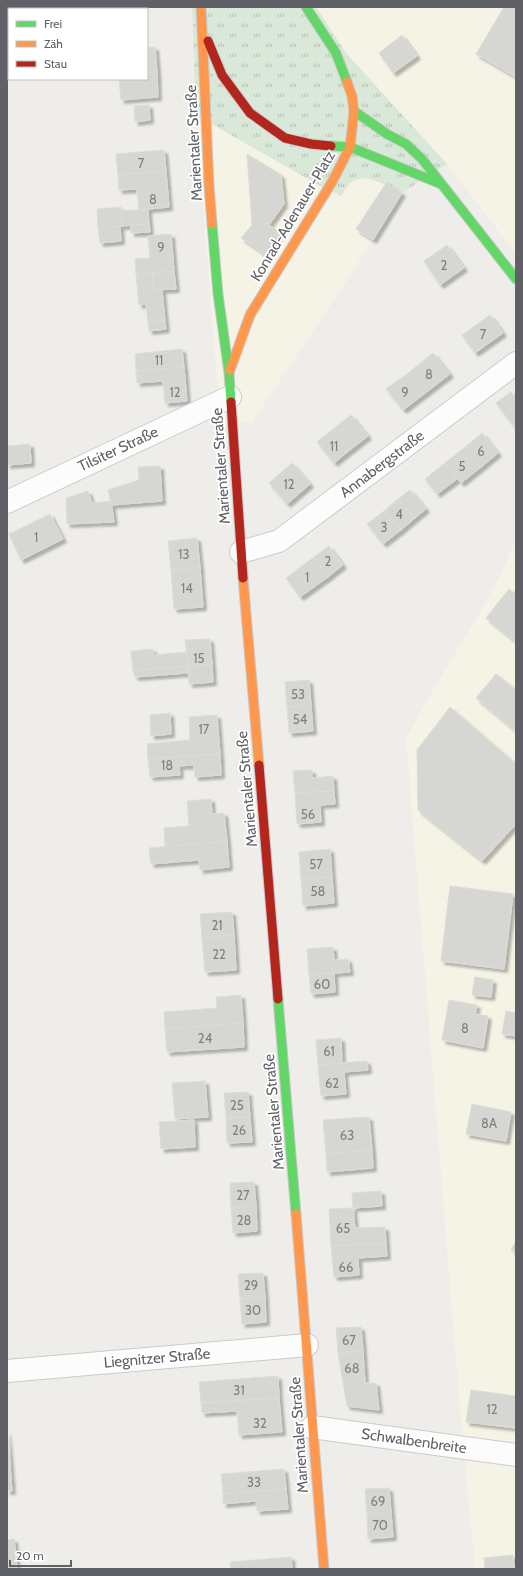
<svg xmlns="http://www.w3.org/2000/svg" width="523" height="1576" viewBox="0 0 523 1576" font-family="Cabin,sans-serif">
  <style>
    .commercial { fill: #f5f3e5 }
    .grass { fill: url(#grass-tufts) }
    .building { fill: #d6d6d3; stroke: #dddcd8; filter: url(#shadow) }
    .lines { fill: none; stroke-linecap: round; stroke-linejoin: round }
    .street-casing { stroke: #cbcbca; stroke-width: 24 }
    .fast-casing { stroke: #c9c9ca; stroke-width: 11 }
    .slow-casing { stroke: #c9c9ca; stroke-width: 11 }
    .jam-casing { stroke: #c9c9ca; stroke-width: 11 }
    .street { stroke: #fcfcfc; stroke-width: 22 }
    .fast { stroke: #63d668; stroke-width: 9 }
    .slow { stroke: #ff974d; stroke-width: 9 }
    .jam { stroke: #b3261e; stroke-width: 9 }
    .labels { text-anchor: middle; dominant-baseline: central; stroke-width: 3.5; stroke-linejoin: round; paint-order: stroke }
    .number-label { font-size: 13px; fill: #7d7f82 }
    .street-label { font-size: 15px; fill: #5f6166; stroke: #fff }
  </style>
  <defs>
    <pattern id="grass-tufts" width="24" height="20" patternUnits="userSpaceOnUse"><rect width="24" height="20" fill="#d9e8d8"/><path d="M3 7l-1-3M5 7V3M7 7l1-3M15 17l-1-3M17 17v-4M19 17l1-3" fill="none" stroke="#b3bfb3"/></pattern>
    <filter id="shadow"><feDropShadow dx="3.5" dy="3.5" stdDeviation="1" flood-color="#0004"/></filter>
  </defs>
  <rect width="100%" height="100%" fill="#eeede9"/>
  <!-- commercial -->
  <g class="commercial">
    <polygon points="316,7 516,7 516,254 447,164 346,53"/>
    <polygon points="196,115 315,183 341,196 352,182 362,178 381,183 402,193 342,288 252,422 220,420"/>
    <polygon points="516,541 516,1569 475,1569 461,1423 406,738 444,671 474,623 499,577"/>
  </g>
  <!-- grass -->
  <path class="grass" d="M192,7h124l30,46 101,111 -45,29c-13,-6 -34,-21 -50,-12 -4,3 -8,11 -11,15l-26,-13 -119,-68z"/>
  <!-- building -->
  <g class="building">
    <rect x="93" y="7" width="30" height="2"/>
    <polygon points="504,7 516,7 516,77 476,54"/>
    <polygon points="402,35 417,56 393,73 379,53"/>
    <polygon points="147,47 155,47 157,72 147,73"/>
    <polygon points="157,72 158,97 121,100 119,79 147,79 147,73"/>
    <polygon points="149,105 150,120 135,122 134,106"/>
    <polygon points="164,150 166,171 118,175 116,154"/>
    <polygon points="247,154 281,175 284,204 269,225 280,232 266,255 241,238 252,225"/>
    <polygon points="166,171 169,207 139,210 137,189 119,190 118,175"/>
    <polygon points="386,183 402,193 373,240 356,229"/>
    <polygon points="121,207 122,226 98,228 97,209"/>
    <polygon points="148,209 149,224 122,226 121,211"/>
    <polygon points="149,224 150,232 131,233 131,225"/>
    <polygon points="120,226 121,241 100,243 98,228"/>
    <polygon points="171,234 174,271 136,274 135,259 150,258 148,236"/>
    <polygon points="447,245 464,268 440,285 424,261"/>
    <polygon points="174,271 176,289 153,290 152,273"/>
    <polygon points="152,273 153,290 162,290 165,321 148,323 146,304 139,305 136,274"/>
    <polygon points="490,315 503,333 475,353 462,335"/>
    <polygon points="165,321 166,329 149,331 148,323"/>
    <polygon points="182,349 184,367 136,371 135,354"/>
    <polygon points="433,353 450,374 424,394 408,373"/>
    <polygon points="184,367 187,401 165,403 163,381 137,383 136,371"/>
    <polygon points="408,373 424,394 403,410 386,389"/>
    <polygon points="511,392 516,398 516,429 496,403"/>
    <polygon points="351,415 368,436 350,450 333,429"/>
    <polygon points="333,429 350,450 334,463 317,442"/>
    <polygon points="482,433 498,453 480,468 464,448"/>
    <polygon points="30,444 31,463 7,465 7,446"/>
    <polygon points="464,448 480,468 461,483 445,463"/>
    <polygon points="292,463 310,484 287,504 269,483"/>
    <polygon points="445,463 457,479 437,494 425,479"/>
    <polygon points="160,466 162,501 112,505 108,490 139,480 138,467"/>
    <polygon points="410,490 426,509 415,518 398,499"/>
    <polygon points="88,491 92,503 111,501 114,522 67,524 66,498"/>
    <polygon points="398,499 415,518 401,530 384,511"/>
    <polygon points="384,511 401,530 383,544 367,524"/>
    <polygon points="50,514 63,539 21,560 9,534"/>
    <polygon points="197,538 200,567 171,570 168,541"/>
    <polygon points="329,546 343,565 328,577 314,557"/>
    <polygon points="314,557 328,577 300,597 286,578"/>
    <polygon points="200,567 203,607 174,609 171,570"/>
    <polygon points="509,589 516,594 516,642 486,618"/>
    <polygon points="210,639 212,664 188,666 185,640"/>
    <polygon points="153,649 153,655 187,652 188,666 133,671 131,651"/>
    <polygon points="212,664 213,682 189,684 188,666"/>
    <polygon points="188,666 188,673 135,677 133,671"/>
    <polygon points="496,674 516,690 516,731 476,698"/>
    <polygon points="309,680 311,705 287,707 285,682"/>
    <polygon points="311,705 313,731 289,733 287,707"/>
    <polygon points="450,707 516,764 516,824 482,861 418,810 417,750"/>
    <polygon points="170,713 171,734 151,736 150,715"/>
    <polygon points="217,715 220,754 148,759 147,744 190,740 189,717"/>
    <polygon points="220,754 221,775 195,777 194,765 179,766 180,775 150,777 148,759"/>
    <polygon points="312,770 312,778 333,776 334,791 295,793 293,771"/>
    <polygon points="334,791 335,804 320,805 321,822 297,824 295,793"/>
    <polygon points="211,799 212,814 224,813 227,841 165,847 164,828 189,826 187,801"/>
    <polygon points="227,841 229,867 200,870 199,860 151,864 149,848"/>
    <polygon points="330,849 332,877 301,879 299,852"/>
    <polygon points="332,877 334,903 303,906 301,879"/>
    <polygon points="450,886 513,894 504,969 441,961"/>
    <polygon points="232,912 234,935 202,938 200,914"/>
    <polygon points="234,935 236,970 205,972 202,938"/>
    <polygon points="333,947 334,960 348,959 350,972 309,975 307,949"/>
    <polygon points="334,973 335,992 311,994 309,975"/>
    <polygon points="475,977 493,980 491,997 472,995"/>
    <polygon points="241,995 243,1023 165,1029 164,1012 217,1008 216,997"/>
    <polygon points="449,1000 477,1005 475,1014 488,1016 483,1048 442,1040"/>
    <polygon points="506,1011 516,1013 516,1036 502,1034"/>
    <polygon points="243,1023 244,1047 167,1052 165,1029"/>
    <polygon points="341,1038 342,1063 318,1065 316,1040"/>
    <polygon points="367,1061 368,1070 344,1072 346,1094 321,1096 318,1065"/>
    <polygon points="205,1081 208,1117 175,1119 172,1083"/>
    <polygon points="248,1092 250,1117 226,1118 224,1093"/>
    <polygon points="472,1104 511,1112 506,1141 466,1134"/>
    <polygon points="250,1117 252,1142 227,1143 226,1118"/>
    <polygon points="369,1117 372,1150 326,1154 323,1120"/>
    <polygon points="194,1120 195,1147 161,1149 159,1122"/>
    <polygon points="372,1150 373,1168 327,1172 326,1154"/>
    <polygon points="254,1182 256,1206 231,1208 230,1183"/>
    <polygon points="381,1191 382,1206 353,1208 352,1193"/>
    <polygon points="256,1206 257,1231 233,1233 231,1208"/>
    <polygon points="353,1208 355,1228 385,1227 386,1243 331,1246 329,1209"/>
    <polygon points="516,1241 516,1253 511,1250"/>
    <polygon points="386,1243 387,1256 358,1258 359,1275 334,1277 331,1246"/>
    <polygon points="263,1273 265,1297 240,1299 238,1274"/>
    <polygon points="265,1297 266,1322 242,1324 240,1299"/>
    <polygon points="361,1327 363,1351 338,1353 336,1328"/>
    <polygon points="363,1351 365,1383 376,1383 379,1410 347,1406 338,1353"/>
    <polygon points="278,1376 279,1398 201,1403 199,1382"/>
    <polygon points="471,1390 516,1396 516,1428 466,1422"/>
    <polygon points="279,1398 282,1432 239,1435 237,1411 202,1413 201,1403"/>
    <polygon points="7,1432 9,1452 7,1452"/>
    <polygon points="7,1452 9,1452 12,1491 7,1491"/>
    <polygon points="284,1469 286,1489 223,1494 221,1474"/>
    <polygon points="389,1488 391,1512 367,1514 365,1489"/>
    <polygon points="286,1489 288,1509 257,1511 256,1501 223,1504 223,1494"/>
    <polygon points="391,1512 393,1537 368,1539 367,1514"/>
    <polygon points="14,1539 17,1568 7,1569 7,1540"/>
    <polygon points="513,1555 514,1569 485,1569 484,1558"/>
    <polygon points="291,1557 292,1569 231,1569 230,1562"/>
  </g>
  <g class="lines">
    <defs>
      <g id="street">
        <polyline points="7,502 230,397"/>
        <polyline points="241,552 279,541 516,363"/>
        <polyline points="7,1371 307,1345"/>
        <polyline points="312,1427 516,1455"/>
      </g>
      <g id="fast">
        <polyline points="306,7 336,53 347,82"/>
        <polyline points="354,111 387,134 406,144 422,159 516,279"/>
        <polyline points="331,146 350,147 441,184"/>
        <polyline points="212,224 218,294 229,373 231,402"/>
        <polyline points="278,999 296,1214"/>
      </g>
      <g id="slow">
        <polyline points="201,7 209,185 212,224"/>
        <polyline points="230,370 250,315 332,182 350,147 354,111 352,96 347,82"/>
        <polyline points="243,578 259,765"/>
        <polyline points="296,1214 324,1569"/>
      </g>
      <g id="jam">
        <polyline points="208,41 222,75 250,113 285,138 311,144 331,146"/>
        <polyline points="231,402 243,578"/>
        <polyline points="259,765 278,999"/>
      </g>
    </defs>
    <!-- street casing -->
    <use href="#street" class="street-casing"/>
    <!-- fast casing -->
    <use href="#fast" class="fast-casing"/>
    <!-- slow casing -->
    <use href="#slow" class="slow-casing"/>
    <!-- jam casing -->
    <use href="#jam" class="jam-casing"/>
    <!-- street -->
    <use href="#street" class="street"/>
    <!-- fast -->
    <use href="#fast" class="fast"/>
    <!-- slow -->
    <use href="#slow" class="slow"/>
    <!-- jam -->
    <use href="#jam" class="jam"/>
  </g>
  <g class="labels">
    <!-- number labels -->
    <g class="number-label">
      <text x="141" y="163">7</text>
      <text x="153" y="199">8</text>
      <text x="161" y="247">9</text>
      <text x="444" y="265">2</text>
      <text x="483" y="334">7</text>
      <text x="159" y="360">11</text>
      <text x="429" y="374">8</text>
      <text x="175" y="392">12</text>
      <text x="405" y="392">9</text>
      <text x="334" y="446">11</text>
      <text x="481" y="451">6</text>
      <text x="462" y="466">5</text>
      <text x="289" y="484">12</text>
      <text x="399" y="514">4</text>
      <text x="384" y="527">3</text>
      <text x="36" y="537">1</text>
      <text x="184" y="554">13</text>
      <text x="328" y="561">2</text>
      <text x="307" y="577">1</text>
      <text x="187" y="588">14</text>
      <text x="199" y="658">15</text>
      <text x="298" y="694">53</text>
      <text x="300" y="719">54</text>
      <text x="204" y="729">17</text>
      <text x="167" y="765">18</text>
      <text x="308" y="814">56</text>
      <text x="316" y="864">57</text>
      <text x="318" y="891">58</text>
      <text x="217" y="925">21</text>
      <text x="219" y="954">22</text>
      <text x="322" y="984">60</text>
      <text x="465" y="1028">8</text>
      <text x="205" y="1038">24</text>
      <text x="329" y="1051">61</text>
      <text x="332" y="1083">62</text>
      <text x="237" y="1105">25</text>
      <text x="489" y="1123">8A</text>
      <text x="239" y="1130">26</text>
      <text x="347" y="1135">63</text>
      <text x="243" y="1195">27</text>
      <text x="244" y="1220">28</text>
      <text x="343" y="1228">65</text>
      <text x="346" y="1267">66</text>
      <text x="251" y="1285">29</text>
      <text x="253" y="1310">30</text>
      <text x="349" y="1340">67</text>
      <text x="352" y="1368">68</text>
      <text x="239" y="1390">31</text>
      <text x="492" y="1409">12</text>
      <text x="260" y="1423">32</text>
      <text x="254" y="1482">33</text>
      <text x="378" y="1501">69</text>
      <text x="380" y="1525">70</text>
    </g>
    <!-- street labels -->
    <g class="street-label">
      <text transform="translate(194 143) rotate(-93)">Marientaler Straße</text>
      <text transform="translate(293 216) rotate(-59)">Konrad-Adenauer-Platz</text>
      <text transform="translate(118 449) rotate(-25)">Tilsiter Straße</text>
      <text transform="translate(382 464) rotate(-37)">Annabergstraße</text>
      <text transform="translate(221 466) rotate(-94)">Marientaler Straße</text>
      <text transform="translate(247 789) rotate(-95)">Marientaler Straße</text>
      <text transform="translate(274 1112) rotate(-95)">Marientaler Straße</text>
      <text transform="translate(157 1358) rotate(-5)">Liegnitzer Straße</text>
      <text transform="translate(299 1435) rotate(-94)">Marientaler Straße</text>
      <text transform="translate(414 1441) rotate(8)">Schwalbenbreite</text>
    </g>
  </g>
  <!-- border -->
  <rect width="523" height="1576" fill="none" stroke="#5f6166" stroke-width="16"/>
  <!-- legend -->
  <rect x="8" y="8" width="140" height="72" fill="#ffffff" stroke="#bfc0c2"/>
  <rect x="16" y="21" width="20" height="6" fill="#63d668" stroke="#bfc0c2"/>
  <text x="44" y="28" font-size="12" fill="#5f6166">Frei</text>
  <rect x="16" y="41" width="20" height="6" fill="#ff974d" stroke="#bfc0c2"/>
  <text x="44" y="48" font-size="12" fill="#5f6166">Zäh</text>
  <rect x="16" y="61" width="20" height="6" fill="#b3261e" stroke="#bfc0c2"/>
  <text x="44" y="68" font-size="12" fill="#5f6166">Stau</text>
  <!-- scale -->
  <path d="M10 1560v6h61v-6" fill="none" stroke="#5f6166" stroke-width="2"/>
  <text x="16" y="1560" font-size="12" fill="#5f6166" stroke="#ffffff" stroke-width="3" paint-order="stroke">20 m</text>
</svg>
